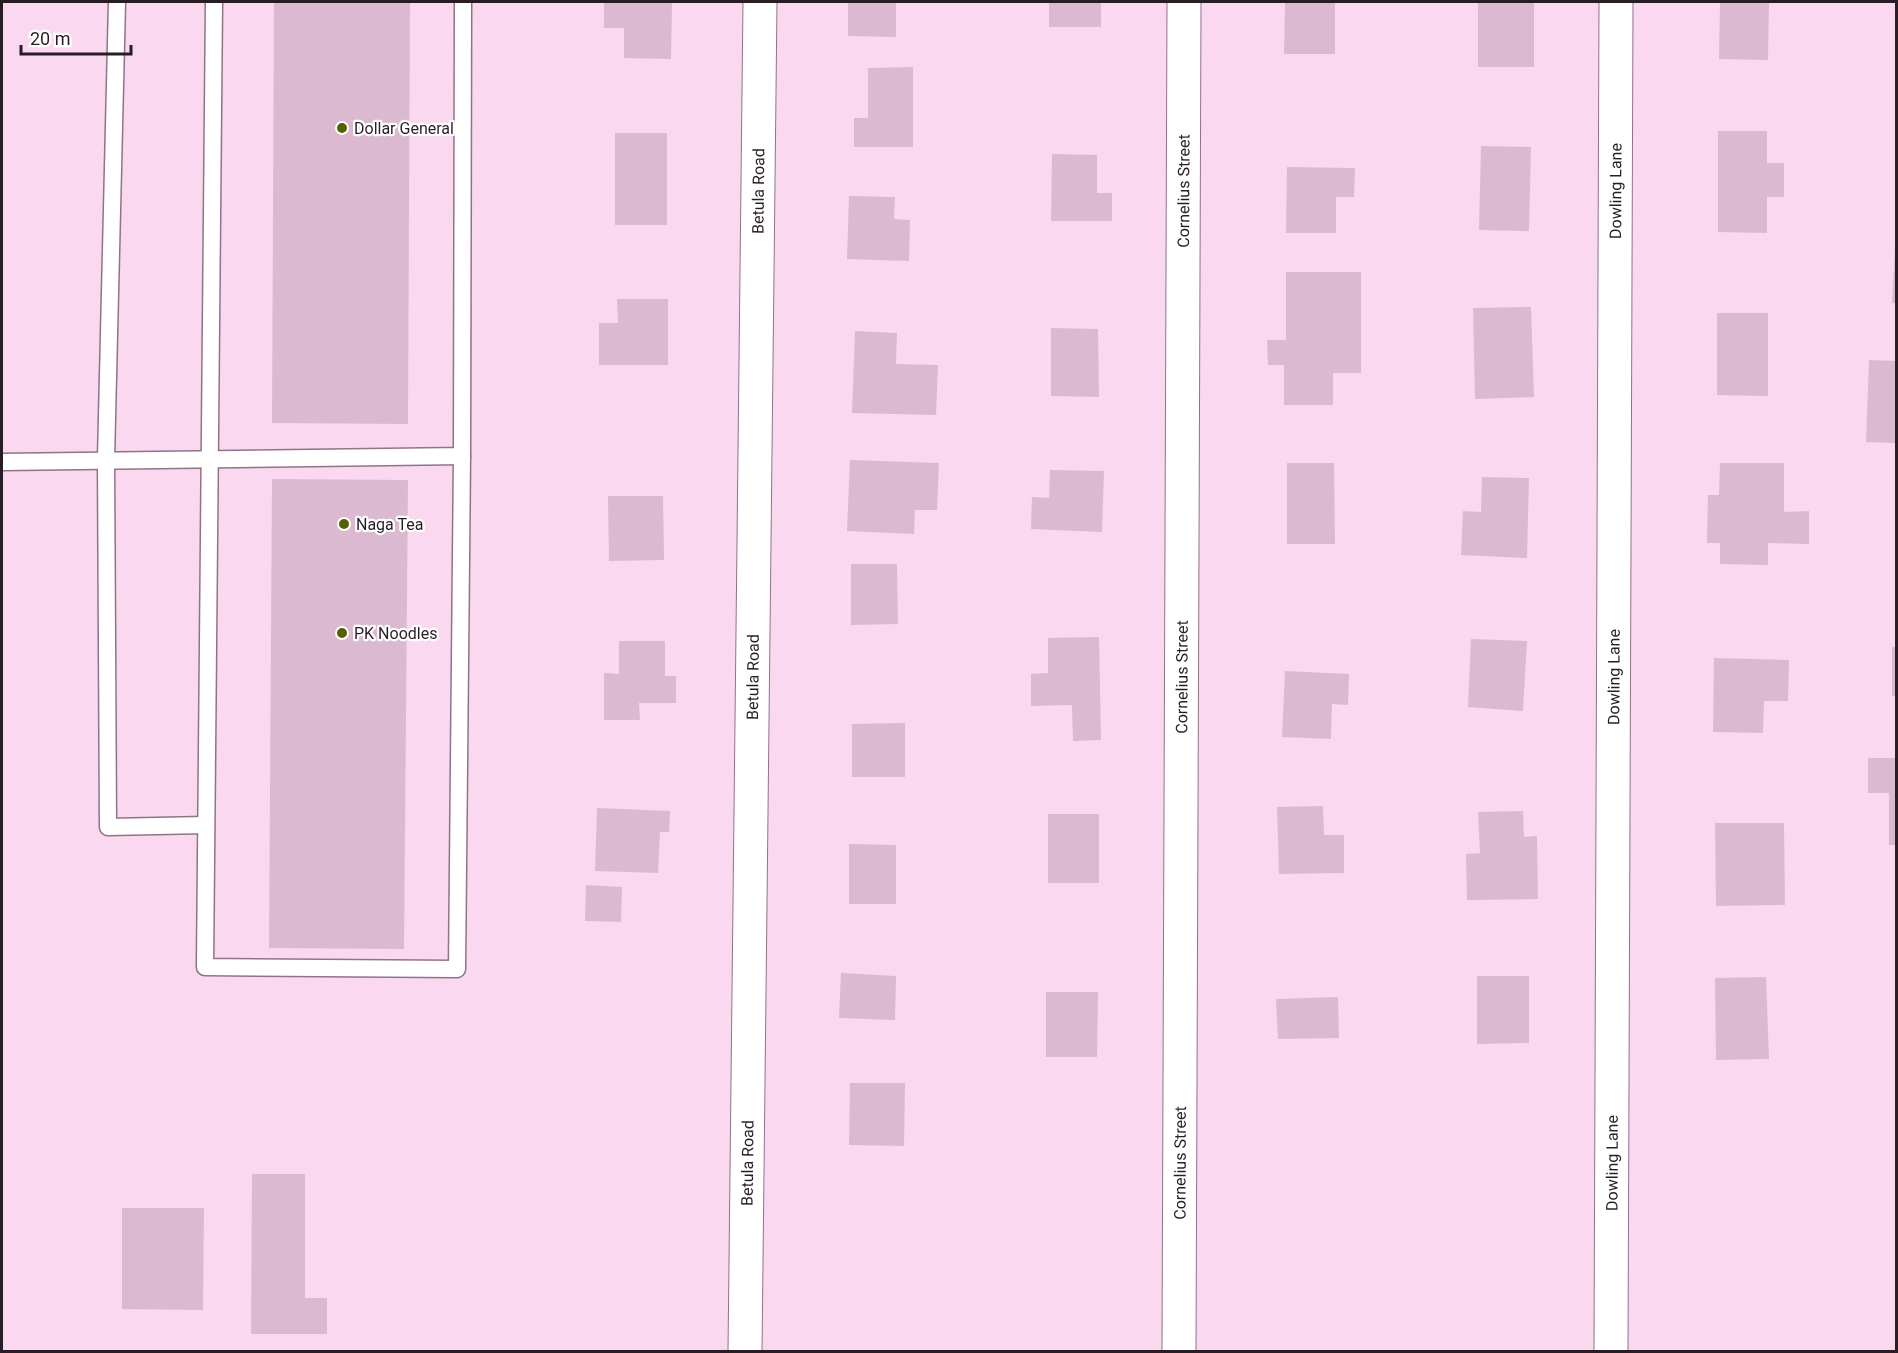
<svg xmlns="http://www.w3.org/2000/svg" width="1898" height="1353" viewBox="0 0 1898 1353" font-family="Roboto,sans-serif">
  <style>
    .building { fill: #dbbad1 }
    .lines { fill: none; stroke-linecap: round; stroke-linejoin: round }
    .lane-casing { stroke: #917388; stroke-width: 19 }
    .street-casing { stroke: #917388; stroke-width: 35 }
    .lane { stroke: #fff; stroke-width: 16 }
    .street { stroke: #fff; stroke-width: 33 }
    .poi-dot { fill: #556000; stroke: #fff; stroke-width: 2 }
    .labels { text-anchor: middle; dominant-baseline: central; stroke-width: 4.5; stroke-linejoin: round; paint-order: stroke }
    .poi-label { font-size: 16px; fill: #291d25; stroke: #fff; text-anchor: start }
    .street-label { font-size: 16px; fill: #291d25; stroke: #fff }
  </style>
  <rect width="100%" height="100%" fill="#fad8ef"/>
  <!-- building -->
  <g class="building">
    <polygon points="274,2 410,2 408,424 272,423"/>
    <polygon points="604,2 672,2 671,59 624,58 624,28 604,28"/>
    <polygon points="848,2 896,2 896,37 848,36"/>
    <rect x="1049" y="2" width="52" height="25"/>
    <polygon points="1285,2 1335,2 1335,54 1284,54"/>
    <rect x="1478" y="2" width="56" height="65"/>
    <polygon points="1720,2 1769,2 1768,60 1719,59"/>
    <polygon points="913,67 913,147 854,147 854,118 868,118 868,68"/>
    <polygon points="1718,131 1767,131 1767,163 1784,163 1784,197 1767,197 1767,233 1718,232"/>
    <rect x="615" y="133" width="52" height="92"/>
    <polygon points="1481,146 1531,147 1529,231 1479,230"/>
    <polygon points="1052,154 1097,155 1097,193 1112,193 1112,221 1051,221"/>
    <polygon points="1287,167 1355,168 1354,197 1336,197 1336,233 1286,233"/>
    <polygon points="849,196 895,197 894,219 910,220 909,261 847,259"/>
    <polygon points="1895,250 1896,250 1896,303 1892,303"/>
    <polygon points="1286,272 1361,272 1361,373 1333,373 1333,405 1284,405 1284,365 1268,365 1267,340 1286,340"/>
    <polygon points="617,299 668,299 668,365 599,365 599,323 618,323"/>
    <polygon points="1531,307 1534,397 1475,399 1473,308"/>
    <polygon points="1717,313 1768,313 1768,396 1717,395"/>
    <polygon points="1051,328 1098,329 1099,397 1051,396"/>
    <polygon points="855,331 897,333 896,364 938,365 936,415 852,413"/>
    <polygon points="1869,360 1896,361 1896,443 1866,442"/>
    <polygon points="850,460 939,463 937,510 915,510 914,534 847,531"/>
    <polygon points="1287,463 1334,463 1335,544 1287,544"/>
    <polygon points="1720,463 1784,463 1784,512 1809,511 1809,544 1768,543 1768,565 1720,564 1720,543 1707,543 1708,495 1719,495"/>
    <polygon points="1050,470 1104,471 1102,532 1031,529 1032,497 1049,498"/>
    <polygon points="1482,477 1529,478 1527,558 1461,555 1463,511 1481,512"/>
    <polygon points="272,479 408,480 404,949 269,948"/>
    <polygon points="608,496 663,496 664,560 609,561"/>
    <polygon points="851,564 897,564 898,624 851,625"/>
    <polygon points="1099,637 1101,740 1073,741 1072,705 1031,706 1031,674 1048,673 1048,638"/>
    <polygon points="1471,639 1527,641 1523,711 1468,707"/>
    <polygon points="619,641 665,641 665,676 676,676 676,703 639,703 640,720 604,720 604,673 619,674"/>
    <rect x="1892" y="647" width="4" height="49"/>
    <polygon points="1714,658 1789,660 1788,701 1764,701 1763,733 1713,732"/>
    <polygon points="1285,671 1349,674 1348,705 1332,704 1331,739 1282,737"/>
    <polygon points="905,723 905,777 852,777 852,724"/>
    <polygon points="1868,758 1896,758 1896,845 1889,845 1889,793 1868,793"/>
    <polygon points="1323,806 1324,835 1344,835 1344,873 1279,874 1277,807"/>
    <polygon points="597,808 670,811 669,832 660,832 658,873 595,871"/>
    <polygon points="1523,811 1524,837 1537,836 1538,899 1467,900 1466,854 1480,853 1478,812"/>
    <rect x="1048" y="814" width="51" height="69"/>
    <polygon points="1715,823 1784,823 1785,905 1716,906"/>
    <polygon points="849,844 896,845 896,904 849,904"/>
    <polygon points="586,885 622,887 621,922 585,921"/>
    <polygon points="841,973 896,976 895,1020 839,1018"/>
    <polygon points="1477,976 1529,976 1529,1043 1477,1044"/>
    <polygon points="1766,977 1769,1059 1716,1060 1715,978"/>
    <polygon points="1046,992 1098,992 1097,1057 1046,1057"/>
    <polygon points="1338,997 1339,1038 1278,1039 1276,999"/>
    <polygon points="850,1083 905,1083 904,1146 849,1145"/>
    <polygon points="252,1174 305,1174 305,1298 327,1298 327,1334 251,1334"/>
    <polygon points="122,1208 204,1208 203,1310 122,1309"/>
  </g>
  <g class="lines">
    <defs>
      <g id="lane">
        <polyline points="117,2 106,459 108,827 206,825"/>
        <polyline points="214,2 205,967 457,969 462,456"/>
        <polyline points="2,462 462,456 463,2"/>
      </g>
      <g id="street">
        <path id="s1" d="M745,1352l15,-1350"/>
        <path id="s2" d="M1179,1352l5,-1350"/>
        <path id="s3" d="M1611,1352l5,-1350"/>
      </g>
    </defs>
    <!-- lane casing -->
    <use href="#lane" class="lane-casing"/>
    <!-- street casing -->
    <use href="#street" class="street-casing"/>
    <!-- lane -->
    <use href="#lane" class="lane"/>
    <!-- street -->
    <use href="#street" class="street"/>
  </g>
  <!-- markers -->
  <g class="poi-dot">
    <circle cx="342" cy="128" r="6"/>
    <circle cx="344" cy="524" r="6"/>
    <circle cx="342" cy="633" r="6"/>
  </g>
  <g class="labels">
    <!-- poi labels -->
    <g class="poi-label">
      <text x="354" y="128">Dollar General</text>
      <text x="356" y="524">Naga Tea</text>
      <text x="354" y="633">PK Noodles</text>
    </g>
    <!-- street labels -->
    <g class="street-label">
      <text stroke="none"><textPath href="#s1" startOffset="1161">Betula Road</textPath></text>
      <text stroke="none"><textPath href="#s2" startOffset="1161">Cornelius Street</textPath></text>
      <text stroke="none"><textPath href="#s3" startOffset="1161">Dowling Lane</textPath></text>
      <text stroke="none"><textPath href="#s1" startOffset="675">Betula Road</textPath></text>
      <text stroke="none"><textPath href="#s2" startOffset="675">Cornelius Street</textPath></text>
      <text stroke="none"><textPath href="#s3" startOffset="675">Dowling Lane</textPath></text>
      <text stroke="none"><textPath href="#s1" startOffset="189">Betula Road</textPath></text>
      <text stroke="none"><textPath href="#s2" startOffset="189">Cornelius Street</textPath></text>
      <text stroke="none"><textPath href="#s3" startOffset="189">Dowling Lane</textPath></text>
    </g>
  </g>
  <!-- border -->
  <rect width="1898" height="1353" fill="none" stroke="#291d25" stroke-width="6"/>
  <!-- scale -->
  <path d="M21 45v9h110v-9" fill="none" stroke="#291d25" stroke-width="3"/>
  <text x="30" y="45" font-size="18" fill="#291d25" stroke="#ffffff" stroke-width="4.5" paint-order="stroke">20 m</text>
</svg>
